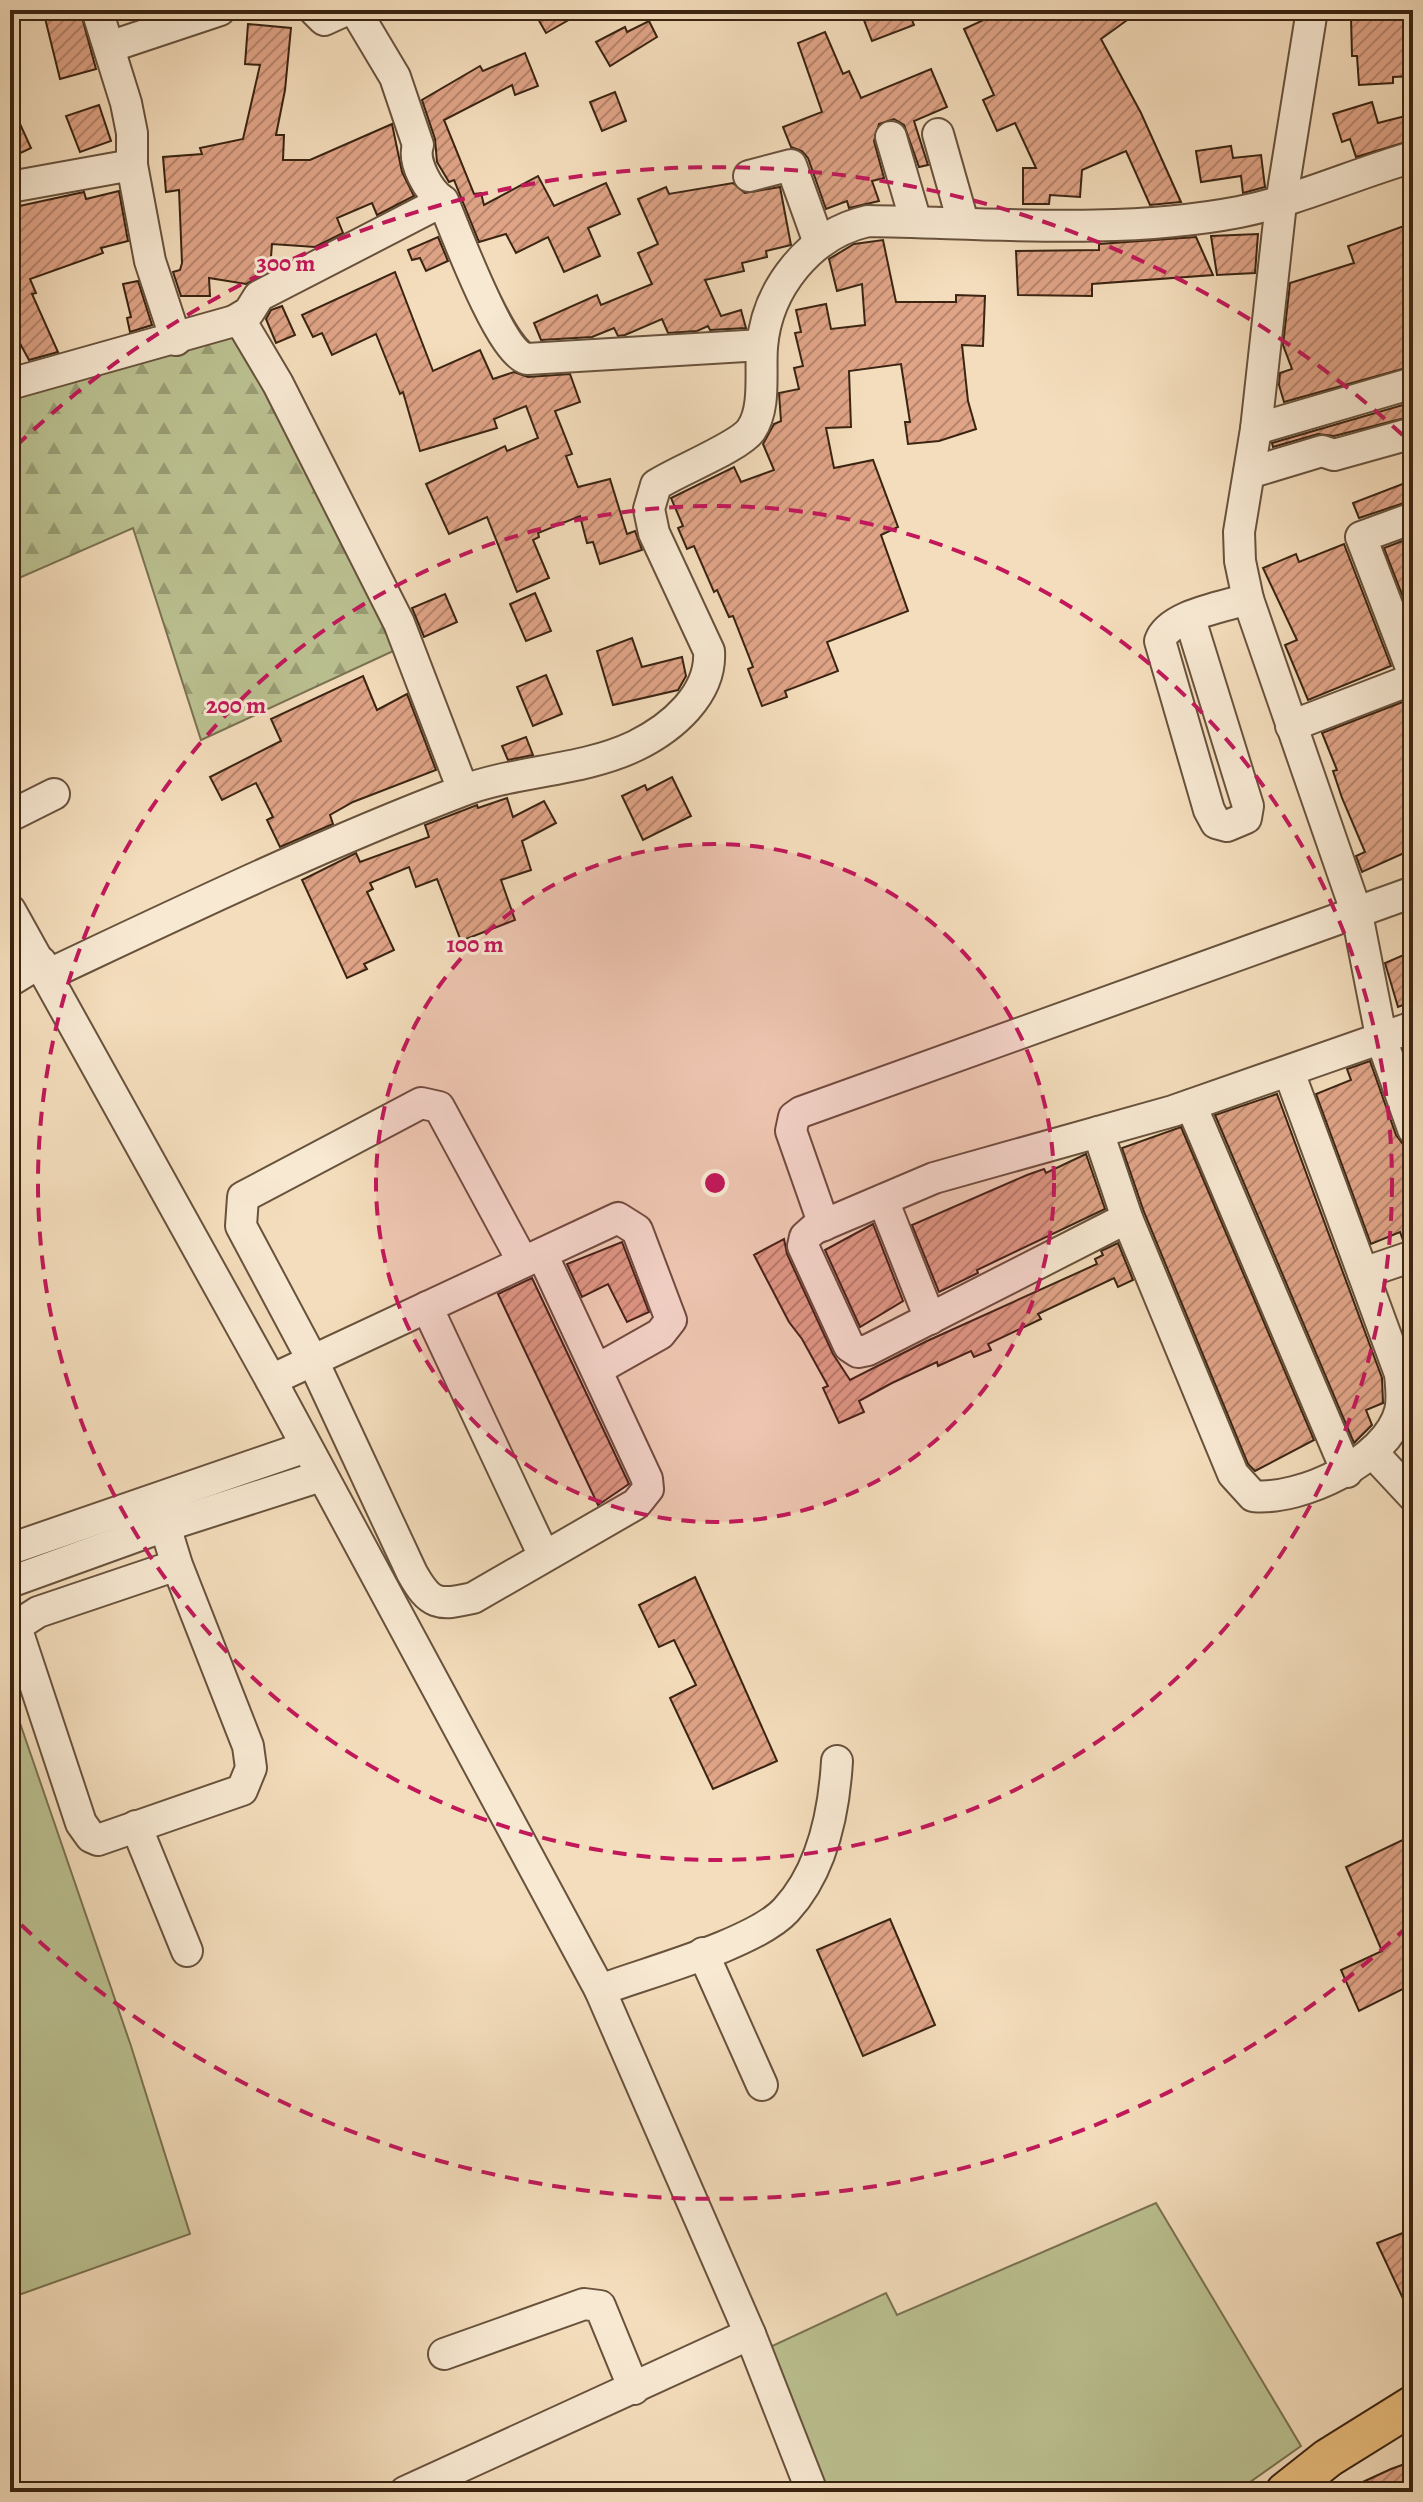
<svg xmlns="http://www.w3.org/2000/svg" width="1423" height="2502" viewBox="0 0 1423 2502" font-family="Alegreya,serif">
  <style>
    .grass { fill: #bbc191; stroke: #7a7252; stroke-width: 2 }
    .forest { fill: url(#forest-firs); stroke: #7a7252; stroke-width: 2 }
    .building { fill: url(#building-hatch); stroke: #3a2412; stroke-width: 2 }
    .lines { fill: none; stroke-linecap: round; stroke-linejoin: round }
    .minor-casing { stroke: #68523c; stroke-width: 34 }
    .major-casing { stroke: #3a2412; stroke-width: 42 }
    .minor { stroke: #f8e9d3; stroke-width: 30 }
    .major { stroke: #eabe7e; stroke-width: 38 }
    .ring { fill: none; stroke: #c2185b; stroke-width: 4; stroke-dasharray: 14 10 }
    .centre { fill: #c2185b; stroke: #f8e9d3; stroke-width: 4 }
    .ring-label { font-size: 24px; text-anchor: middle; font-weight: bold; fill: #c2185b; stroke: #f8e9d3; stroke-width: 6; stroke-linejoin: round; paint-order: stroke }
  </style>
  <defs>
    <pattern id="forest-firs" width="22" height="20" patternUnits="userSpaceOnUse" patternTransform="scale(2)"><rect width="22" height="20" fill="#bbc191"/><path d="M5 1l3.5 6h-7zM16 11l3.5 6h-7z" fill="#999d75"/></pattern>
    <pattern id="building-hatch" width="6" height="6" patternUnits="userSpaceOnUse" patternTransform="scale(2)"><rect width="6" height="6" fill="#e0a487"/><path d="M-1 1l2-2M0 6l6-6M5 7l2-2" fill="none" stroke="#b7856d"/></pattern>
  </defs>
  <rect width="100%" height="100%" fill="#f4ddbc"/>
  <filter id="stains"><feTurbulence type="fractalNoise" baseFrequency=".0025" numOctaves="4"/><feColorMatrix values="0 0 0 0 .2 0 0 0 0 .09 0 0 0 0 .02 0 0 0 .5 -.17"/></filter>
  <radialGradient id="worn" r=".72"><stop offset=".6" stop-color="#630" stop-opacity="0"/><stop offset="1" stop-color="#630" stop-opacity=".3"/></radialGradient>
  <!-- grass -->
  <g class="grass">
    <polygon points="10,1694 131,2046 190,2234 10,2298"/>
    <polygon points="1156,2203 1301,2446 1236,2492 822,2492 770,2347 886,2293 897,2315"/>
  </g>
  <!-- forest -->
  <polygon class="forest" points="236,323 404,646 201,740 133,528 10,582 10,396"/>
  <!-- building -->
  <g class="building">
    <polygon points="43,10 80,10 96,69 60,79"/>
    <polygon points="533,10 586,10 546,33"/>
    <polygon points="860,10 908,10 914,25 872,41"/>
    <polygon points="1005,10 1141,10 1101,39 1141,113 1181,202 1150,205 1126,151 1082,170 1080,197 1050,195 1049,204 1023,204 1023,168 1036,168 1015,123 997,131 983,100 994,95 964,29"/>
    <polygon points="1413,15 1413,76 1393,77 1393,83 1359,85 1357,56 1352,56 1351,17"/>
    <polygon points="649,21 657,37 610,66 596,42 625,27 627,32"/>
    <polygon points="248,24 291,28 285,90 276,135 284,135 283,160 310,160 392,124 402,172 414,196 377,215 372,203 337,218 343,233 315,247 272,244 270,270 246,284 209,278 210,296 181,296 173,272 180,270 182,263 179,190 166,192 163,157 202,154 200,148 243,139 260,65 245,64"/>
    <polygon points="825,32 843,74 849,71 861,98 931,69 947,107 914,121 928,165 919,167 904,125 894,119 879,124 874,141 884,178 872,181 879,201 849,208 847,201 826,209 808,158 802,151 791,147 783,127 822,112 798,43"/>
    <polygon points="525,53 538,86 515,95 512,85 444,120 474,194 481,193 484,205 538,176 554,206 606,183 620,214 588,228 600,256 564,272 548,237 516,253 506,234 479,242 454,180 449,182 437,162 435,139 422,100 480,66 483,71"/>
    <polygon points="615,92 626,121 602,131 590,102"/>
    <polygon points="10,102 31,148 10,158"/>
    <polygon points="1372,102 1378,123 1413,114 1413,140 1356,157 1350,139 1342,142 1333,114"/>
    <polygon points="99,105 111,141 80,152 66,116"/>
    <polygon points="1231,146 1233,158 1261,155 1265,187 1243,193 1241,176 1201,182 1196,151"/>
    <polygon points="733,183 745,193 780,187 791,245 766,251 767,257 742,263 744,271 705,280 721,316 741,310 746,328 710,330 708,326 697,331 668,333 662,319 625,335 618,336 614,328 592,337 541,340 534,323 597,295 601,305 652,284 638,253 658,244 638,199 666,187 669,194"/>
    <polygon points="119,191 128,241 101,248 103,253 30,279 36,293 32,294 58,352 29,360 10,325 10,208 84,192 86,199"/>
    <polygon points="1404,226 1413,250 1413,366 1284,402 1279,385 1280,373 1292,369 1283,345 1290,283 1354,263 1348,246"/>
    <polygon points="1258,234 1255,273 1217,275 1211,236"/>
    <polygon points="438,237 448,261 426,271 420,258 412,260 408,250"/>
    <polygon points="1196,237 1213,275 1092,284 1092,296 1018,295 1016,251 1099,250 1099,244"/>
    <polygon points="883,240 896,302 956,302 956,295 985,296 983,346 962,345 968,401 976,429 939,441 908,444 905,422 910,422 901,364 849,371 851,427 826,428 834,468 873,460 898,527 881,535 908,611 827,642 838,671 785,691 787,697 762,706 748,669 753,667 733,616 729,617 717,590 714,592 694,546 687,549 678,528 683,526 671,498 734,467 741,482 774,470 763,444 774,424 781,421 779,393 799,389 794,368 803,366 795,333 801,332 796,310 826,304 831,329 865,325 862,284 837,291 829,259 854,244"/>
    <polygon points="395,272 433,371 480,350 493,379 514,372 528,377 570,374 580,402 555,411 572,454 566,456 578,487 610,479 627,534 635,531 642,550 600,564 593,542 587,543 580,516 538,533 539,537 533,540 549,578 517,592 487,517 449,534 426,484 505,446 507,451 538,438 526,406 494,419 497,428 420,451 403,392 400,394 376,334 332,355 322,333 313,337 302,315"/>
    <polygon points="138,281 152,325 130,332 127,318 131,317 123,284"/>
    <polygon points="282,306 295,335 276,343 266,319 271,310"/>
    <polygon points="1413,402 1413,416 1334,436 1318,434 1273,447 1272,443"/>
    <polygon points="1413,480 1413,500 1359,518 1353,503"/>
    <polygon points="1413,537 1413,623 1384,548"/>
    <polygon points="1344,544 1391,666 1308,700 1285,645 1297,640 1263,568 1296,554 1299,562"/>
    <polygon points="535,593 551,631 526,641 510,604"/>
    <polygon points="445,594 457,622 424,637 412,608"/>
    <polygon points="632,638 642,667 682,657 686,676 678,690 613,705 597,651"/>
    <polygon points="546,675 562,714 533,726 517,687"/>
    <polygon points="363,676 377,710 407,694 436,770 353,802 330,815 333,824 280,847 267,820 273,817 256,783 222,800 210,777 281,741 271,719"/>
    <polygon points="1413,698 1413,849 1362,872 1356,856 1365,852 1342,798 1333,771 1337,770 1322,733"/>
    <polygon points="526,737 533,755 508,760 502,746"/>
    <polygon points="672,777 691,816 643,840 622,796 645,785 647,790"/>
    <polygon points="507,798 513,817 544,801 556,823 522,841 531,870 501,880 515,920 461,941 437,879 416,887 409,867 370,883 373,889 367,892 394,950 364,964 367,969 347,978 302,880 356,853 360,862 429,837 425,825 477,805 478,808"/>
    <polygon points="1413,951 1413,1001 1398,1007 1385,963"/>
    <polygon points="1370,1061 1396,1135 1402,1143 1413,1147 1413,1238 1403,1240 1400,1232 1371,1244 1316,1094 1351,1080 1347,1069"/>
    <polygon points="1277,1094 1382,1378 1383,1403 1366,1410 1372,1425 1354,1443 1215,1115"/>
    <polygon points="1181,1127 1314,1440 1255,1471 1248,1464 1144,1212 1122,1148"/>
    <polygon points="1086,1154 1105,1209 977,1270 978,1273 939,1292 912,1225 1027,1175 1044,1169 1046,1173"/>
    <polygon points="873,1224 903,1301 860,1327 825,1250"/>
    <polygon points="784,1239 787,1254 833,1354 850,1380 927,1341 1097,1264 1095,1259 1103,1255 1101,1251 1118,1243 1133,1280 1118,1287 1114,1278 1038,1314 1041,1319 988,1344 991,1350 974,1357 971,1351 938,1366 937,1362 892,1383 859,1401 864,1412 839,1423 823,1388 828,1386 802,1339 789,1322 754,1255"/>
    <polygon points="622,1242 649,1312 627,1322 608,1284 582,1297 567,1264"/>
    <polygon points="532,1278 629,1484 598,1505 498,1294"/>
    <polygon points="695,1577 777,1761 713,1789 670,1698 696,1685 674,1640 659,1647 639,1605"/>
    <polygon points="1413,1835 1413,1984 1359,2011 1341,1970 1382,1951 1346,1867"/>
    <polygon points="890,1919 935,2025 863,2056 817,1950"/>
    <polygon points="1413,2229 1413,2320 1377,2243"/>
    <polygon points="1413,2461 1413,2492 1341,2492 1391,2469"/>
  </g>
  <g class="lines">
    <defs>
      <g id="minor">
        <polyline points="97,10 126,103 132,133 132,165 150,261 176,340"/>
        <polyline points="314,10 324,20 346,10"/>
        <path d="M355,10l40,67 23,68c-6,17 11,47 25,56 13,31 57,151 84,158l235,-14"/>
        <polyline points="1312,10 1281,203 1256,429 1239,532 1240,561 1248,599 1357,914 1382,1041 1413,1129"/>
        <polyline points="109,47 220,10"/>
        <polyline points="938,134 963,222"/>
        <polyline points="891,137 916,222"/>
        <polyline points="749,176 791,165 819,243"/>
        <polyline points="10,187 132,165"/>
        <polyline points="234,321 249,312 259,296 443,201"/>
        <polyline points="10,384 234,321 243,325 278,384 399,623 463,790"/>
        <polyline points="1256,429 1413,383"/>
        <polyline points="1249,473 1322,451 1334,455 1413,433"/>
        <polyline points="1413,518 1361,537 1413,673"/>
        <path d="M1190,619l58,187 -2,12 -19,8 -11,-3 -7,-13 -49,-169c9,-26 63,-34 88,-42"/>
        <polyline points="1291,726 1413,679"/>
        <polyline points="10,816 54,794"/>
        <polyline points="10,910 271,1380 600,1990 750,2334 812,2492"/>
        <path d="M47,975c136,-64 271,-129 412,-183 56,-22 121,-20 176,-46 37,-18 77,-52 74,-95l-55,-118 -5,-24 7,-24c21,-14 83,-38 95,-55 15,-22 9,-57 11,-83 5,-59 48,-113 106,-126 121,2 251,14 371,-9 60,-12 115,-38 174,-55"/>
        <polyline points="10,981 41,962"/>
        <polyline points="1191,1105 1347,1472"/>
        <path d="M1098,1132l29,86 106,256 20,22c47,5 134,-35 147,-85 3,-12 1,-25 0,-37l-111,-302"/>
        <polyline points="883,1200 930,1319"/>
        <polyline points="1127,1218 868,1350 858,1352 849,1346 803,1246 805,1237 814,1229 934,1178 1173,1111 1413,1027"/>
        <polyline points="824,1225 791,1131 794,1117 801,1112 1413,892"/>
        <path d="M523,1262l-84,-155 -18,-4 -178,94 -2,29 72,135 99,212c18,32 26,33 61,25l163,-94 12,-15 -1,-10 -105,-225"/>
        <polyline points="1363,1273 1413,1256"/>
        <polyline points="427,1307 544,1556"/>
        <polyline points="271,1380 618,1218 637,1230 671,1320 660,1334 598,1369"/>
        <polyline points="1372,1452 1413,1496"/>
        <polyline points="165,1526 177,1565 248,1746 251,1768 242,1790 98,1840 91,1837 81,1823 17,1630 18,1625 38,1612 177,1565"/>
        <polyline points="10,1549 306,1447"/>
        <polyline points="10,1582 165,1526 321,1476"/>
        <polyline points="136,1826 187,1951"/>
        <polyline points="703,1953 762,2085"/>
        <path d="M600,1990c45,-17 155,-46 186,-80 37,-40 48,-97 51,-149"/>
        <polyline points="444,2354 584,2304 600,2306 634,2389"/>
        <polyline points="405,2492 750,2334"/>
      </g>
      <polyline id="major" points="1285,2492 1328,2458 1413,2405"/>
    </defs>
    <!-- minor casing -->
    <use href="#minor" class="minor-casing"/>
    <!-- major casing -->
    <use href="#major" class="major-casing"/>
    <!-- minor -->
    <use href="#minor" class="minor"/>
    <!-- major -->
    <use href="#major" class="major"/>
  </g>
  <!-- distance rings -->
  <circle cx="715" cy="1183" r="339" fill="#c2185b" fill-opacity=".12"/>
  <g class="ring">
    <circle cx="715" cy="1183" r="339"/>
    <circle cx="715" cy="1183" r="677"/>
    <path d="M1408 1926A1016 1016 0 0 1 16 1920M16 446A1016 1016 0 0 1 1408 440"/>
  </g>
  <circle cx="715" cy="1183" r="12" class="centre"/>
  <g class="ring-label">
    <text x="286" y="271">300 m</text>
    <text x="236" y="713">200 m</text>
    <text x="475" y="952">100 m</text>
  </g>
  <!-- margin -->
  <rect width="1423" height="2502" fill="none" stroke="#f4ddbc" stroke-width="40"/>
  <rect x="12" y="12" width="1399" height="2478" fill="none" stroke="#3a2412" stroke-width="4"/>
  <rect x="20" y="20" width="1383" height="2462" fill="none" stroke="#3a2412" stroke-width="2"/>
  <rect width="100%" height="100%" filter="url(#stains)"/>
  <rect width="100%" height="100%" fill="url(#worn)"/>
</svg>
